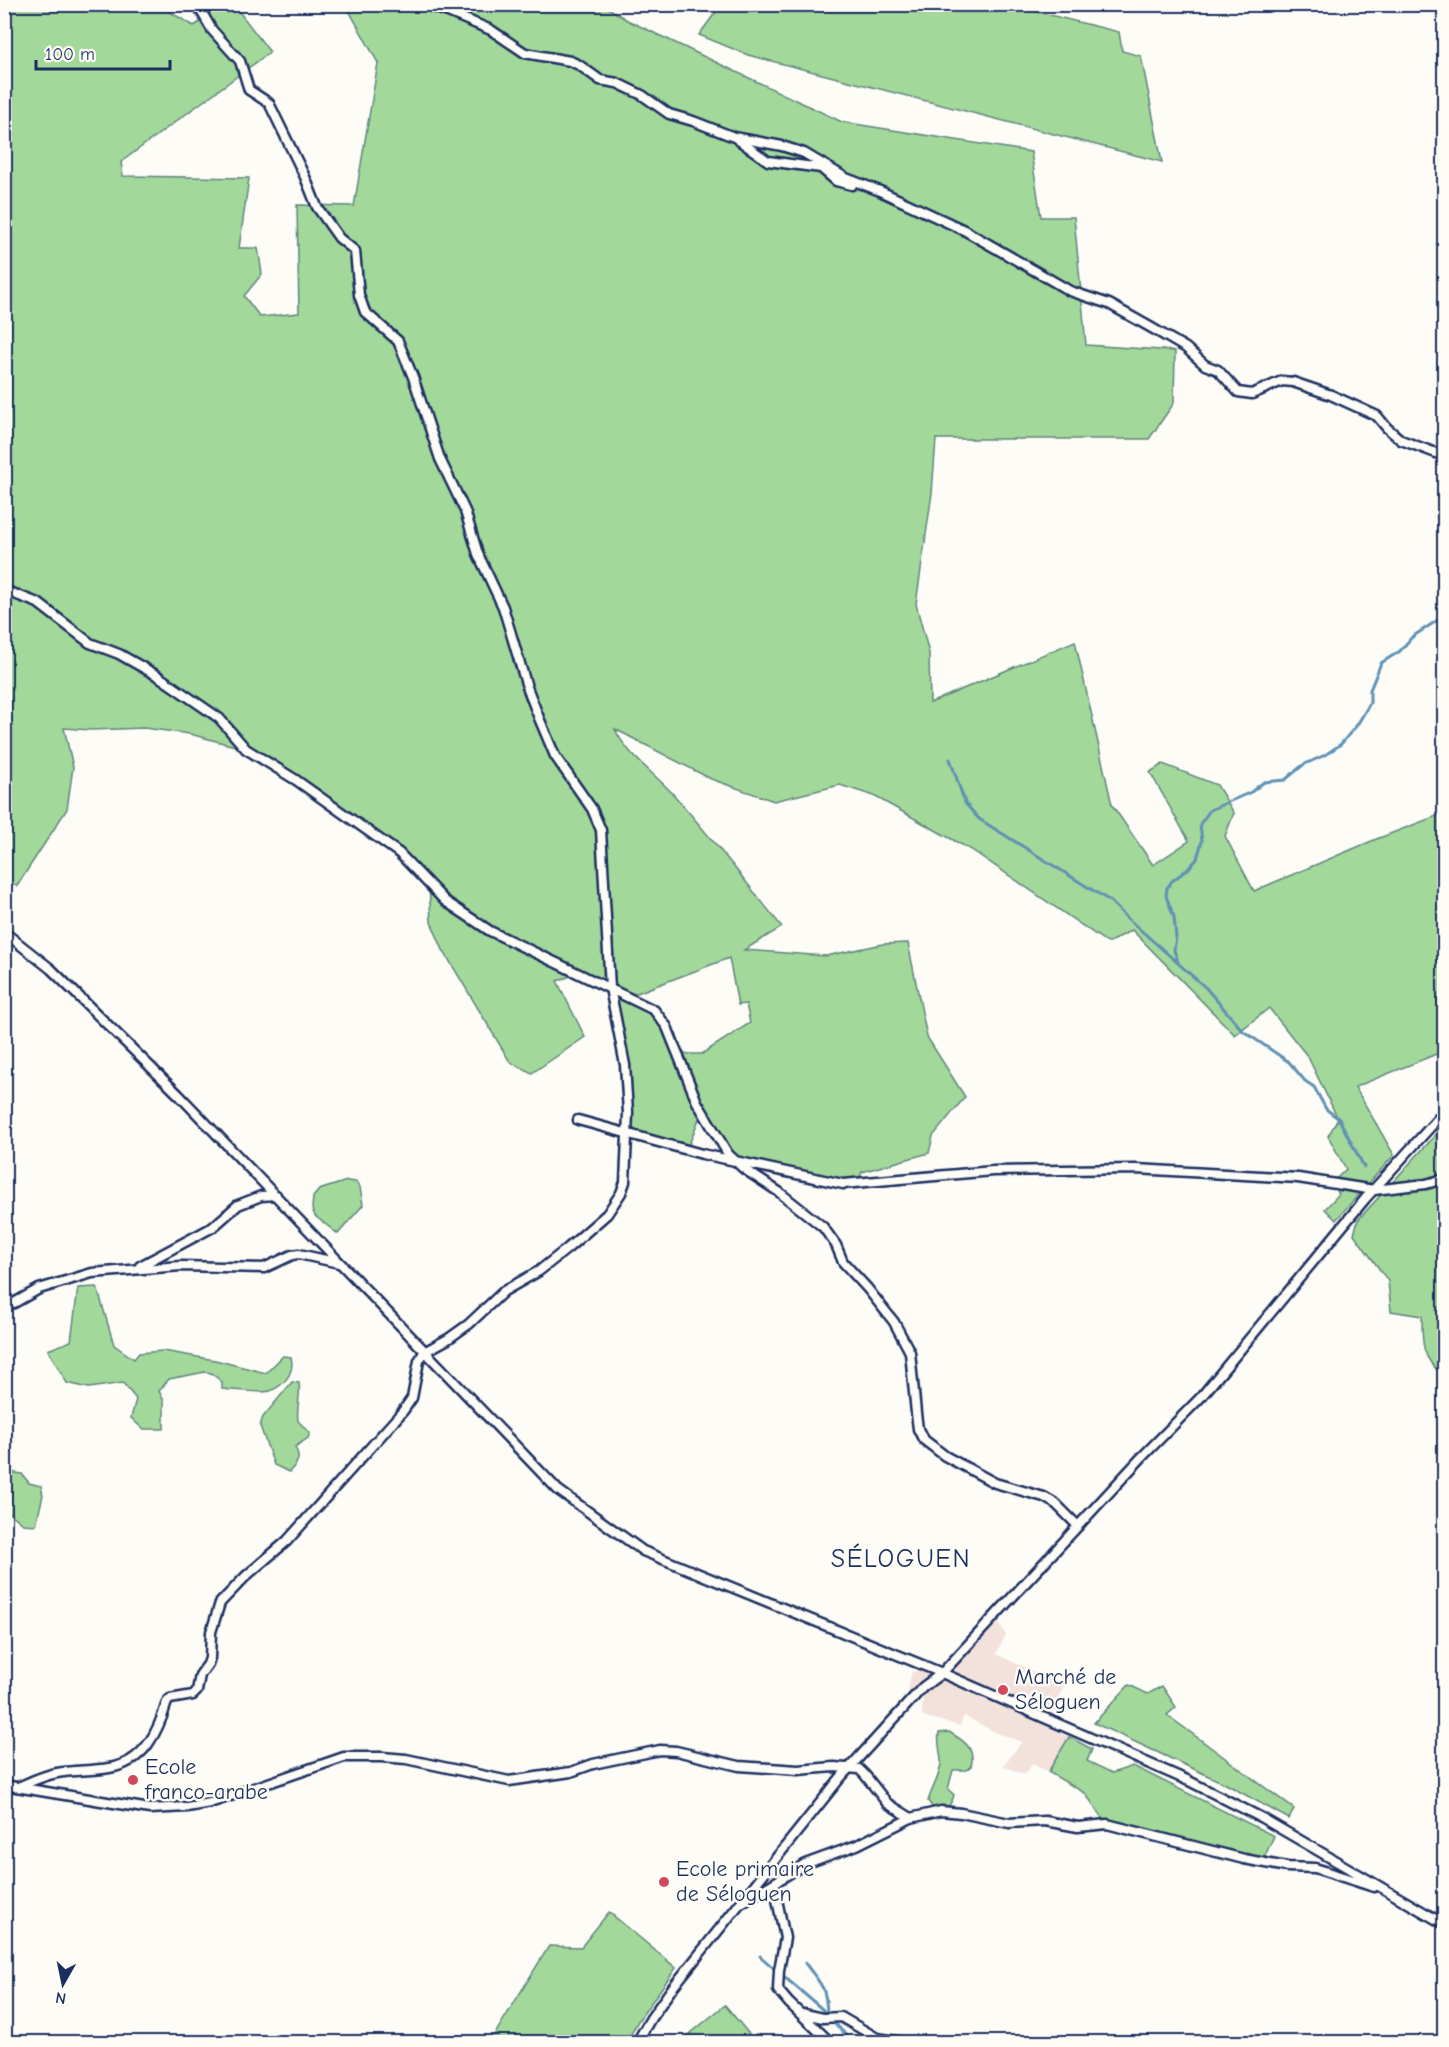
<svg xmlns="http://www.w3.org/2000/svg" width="1449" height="2047" viewBox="0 0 1449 2047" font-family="'Comic Neue',sans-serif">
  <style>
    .built { fill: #f3e1dc }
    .green { fill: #a3d89b; stroke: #5f847c; stroke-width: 1.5; fill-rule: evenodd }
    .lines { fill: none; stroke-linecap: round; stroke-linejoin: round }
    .stream { stroke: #5f91b4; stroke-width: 3 }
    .minor-casing { stroke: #1b2f5e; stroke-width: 13 }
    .minor { stroke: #fdfcf7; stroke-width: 8 }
    .poi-dot { fill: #d1495b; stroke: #fdfcf7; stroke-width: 2 }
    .labels { text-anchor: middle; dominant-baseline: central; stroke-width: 5; stroke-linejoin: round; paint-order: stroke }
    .poi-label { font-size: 22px; fill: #1b2f5e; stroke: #fdfcf7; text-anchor: start }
    .quarter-label { font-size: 26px; letter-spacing: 1.5px; fill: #1b2f5e; stroke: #fdfcf7 }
  </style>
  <rect width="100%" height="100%" fill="#fdfcf7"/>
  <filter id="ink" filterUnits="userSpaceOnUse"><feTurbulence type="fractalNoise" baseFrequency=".0167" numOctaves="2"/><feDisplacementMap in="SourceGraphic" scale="12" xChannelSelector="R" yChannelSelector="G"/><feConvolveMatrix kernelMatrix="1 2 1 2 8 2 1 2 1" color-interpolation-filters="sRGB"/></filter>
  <g filter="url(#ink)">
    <!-- built -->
    <polygon class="built" points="994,1617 1006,1635 996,1654 1064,1686 1046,1725 1069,1737 1048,1772 1032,1764 1025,1775 1003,1766 1022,1742 997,1733 964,1716 960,1726 922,1716 923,1694 908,1690 912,1671 942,1673"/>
    <!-- green -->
    <g class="green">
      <path d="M5,5h153l36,21 11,-7 -8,-14h37l36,47 -149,110 2,14 126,2 -10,70h19l4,26 -18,22 16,21 39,-4 -2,-108 57,1 24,-143 -32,-58h258l23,15 215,102 189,30 10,65h33l12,128 89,6 -1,52 -25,36h-213l-4,54 -16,111 13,49 1,50 145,-62 37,164 41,60 36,-24 -39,-69 13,-8 54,21 17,28 -9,23 29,55 120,-51 70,-27v238l-89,36 39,68 -58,65 -11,-11 14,-15 -7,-11 14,-14 -18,-33 10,-17 -30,-62 -39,-49 -34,27 -103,-105 -24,13 -135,-92 -99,-55 -34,-11 -66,16 -63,-22 -96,-50c11,25 39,44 58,65 38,43 73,88 109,133l-38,23 82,6 57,-12 25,-1 19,94 38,60 -32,39 -4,17 -67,19 -5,11 -122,-22 -33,-50 -15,39 -60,-16 1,-21 -18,-125 -31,-15 -22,8 28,56 -53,36 -22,-11 -67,-112 -12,-28 -2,-37 -30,-32 -153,-104 -56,-15 -46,-6 -53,2 -27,-2 9,39 -6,42 -50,77 -12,-6zM729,958l9,47 8,-1 4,19 -48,31h-24l-24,-44 -25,-14z"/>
      <polygon points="721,5 1009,5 1119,32 1122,51 1141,56 1162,162 748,55 699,35"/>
      <path d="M1444,1126v249c-23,-15 -22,-34 -22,-59l-31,-5 -3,-30 -34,-47 4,-14z"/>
      <polygon points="347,1181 356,1182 360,1187 363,1205 338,1234 315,1216 312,1209 313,1197 319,1190"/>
      <path d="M97,1287l17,58 20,14 5,-6 24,-2 52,9 51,13 17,-17 8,1c4,15 -6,28 -21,34 -5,2 -41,-1 -48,-2v-7l-11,-9 -6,-1 -36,7 -10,12 5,10v28h-21l-12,-11 5,-19 -13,-16 -34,5 -22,-5 -19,-33 23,-9 7,-53z"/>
      <path d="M292,1382l7,1c2,13 -3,25 -1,38l12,12 -2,5 -13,9c6,11 3,16 -6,25l-15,-7 -14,-39 3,-9z"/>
      <polygon points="9,1472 22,1474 29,1483 41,1486 43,1495 36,1525 23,1524 5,1509 5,1480"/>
      <polygon points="1129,1685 1148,1694 1162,1686 1176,1707 1167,1715 1294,1809 1289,1819 1226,1784 1094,1723"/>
      <path d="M949,1732c14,8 27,16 22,34l-5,4h-13l-5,19 6,6c-3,10 -7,15 -18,17l-8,-11c4,-13 12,-25 13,-38 0,-11 -4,-20 -2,-30z"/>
      <polygon points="1069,1737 1092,1749 1087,1761 1112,1773 1133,1766 1274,1836 1262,1862 1107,1824 1085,1793 1048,1772"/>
      <polygon points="609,1912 676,1968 638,2021 627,2042 490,2042 549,1946 581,1947"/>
      <polygon points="725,2005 749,2034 738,2042 680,2042"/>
    </g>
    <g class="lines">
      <!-- stream -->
      <g class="stream">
        <polyline points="950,759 965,803 979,819 1110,901 1127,918 1206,988 1243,1031 1289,1062 1305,1081 1314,1087 1326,1109 1339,1119 1364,1167"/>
        <polyline points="1178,962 1174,950 1176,937 1174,917 1166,896 1167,888 1172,881 1189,868 1197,859 1202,841 1200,824 1210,810 1251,792 1264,782 1285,780 1303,765 1325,755 1341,744 1357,725 1370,703 1370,690 1381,663 1400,651 1412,637 1444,616"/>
        <polyline points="760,1956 777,1971"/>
        <path d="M805,1963c16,22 21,22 22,51"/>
        <polyline points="782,1975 822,2009 852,2042"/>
      </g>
      <defs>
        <g id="minor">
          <polyline points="424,4 448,12 491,30 525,53 570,61 579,65 600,80 617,83 642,95 669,114 693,121 734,137 782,146 804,153 846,178 880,191 964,230 1070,291 1109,304 1150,327 1186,348 1205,365 1218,370 1238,392 1252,394 1282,381 1293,382 1331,395 1377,416 1387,428 1401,440 1444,456"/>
          <polyline points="737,139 768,161 821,168 836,181 852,185"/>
          <polyline points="4,590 38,603 90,643 119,654 158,676 219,718 246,749 296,780 399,853 445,901 490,931 654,1010 667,1027 697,1102 728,1154 744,1169 779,1192 823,1227 836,1245 843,1262 867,1288 894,1322 910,1352 916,1413 918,1429 923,1439 945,1456 995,1483 1044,1497 1056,1504 1078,1526"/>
          <polyline points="4,932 51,969 179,1095 558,1490 643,1551 942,1673 1189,1781 1262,1818 1444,1924"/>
          <polyline points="578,1120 702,1154 843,1184 993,1171 1136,1169 1298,1178 1374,1190 1426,1184 1444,1179"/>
          <polyline points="140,1266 213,1227 238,1205 261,1196 276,1195"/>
          <polyline points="4,1306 14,1303 39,1289 92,1273 181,1266 264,1268 292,1255 299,1254 339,1263"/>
          <polyline points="4,1785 150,1809 187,1807 210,1803 344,1757 382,1757 406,1759 509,1781 571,1772 593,1764 660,1750 676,1751 739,1766 798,1770 834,1767 859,1769 865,1775 887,1803 911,1818"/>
          <path d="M18,1787c12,-5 26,-12 39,-14 17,-3 35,-2 52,-5 35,-5 49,-36 58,-66l3,-3 23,-4 4,-4 3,-16 8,-11 2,-6 1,-26 9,-29 26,-27 41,-35 116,-130 9,-13 7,-37 5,-9 24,-13 21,-15 35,-33 35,-20 29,-23 39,-34 14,-21 4,-11 3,-69 -3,-48 -15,-77 -9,-158 -9,-21 -37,-53 -16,-38 -12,-31 -24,-80 -25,-53 -13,-43 -25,-52 -27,-82 -15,-36 -33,-29 -6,-17 -4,-44 -16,-13 -22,-31 -12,-30 -36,-74 -20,-13 -9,-29 -28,-31 -15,-26"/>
          <polyline points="774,1885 785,1938 779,1970 778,1990 789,2003 830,2042"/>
          <polyline points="743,1902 805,1864 857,1845 911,1818 941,1811 961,1813 1009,1823 1045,1821 1078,1827 1107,1824 1244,1859 1287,1867 1315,1868 1374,1887"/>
          <polyline points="805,2014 823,2018 841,2017 877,2038 903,2042"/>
          <polyline points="637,2042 651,2018 673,1987 841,1777 923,1687 942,1673 1141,1458 1201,1397 1365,1199 1444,1112"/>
        </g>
      </defs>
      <!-- minor casing -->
      <use href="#minor" class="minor-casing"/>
      <!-- minor -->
      <use href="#minor" class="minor"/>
    </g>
  </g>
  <!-- markers -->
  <g class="poi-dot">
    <circle cx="1003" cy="1690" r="6"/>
    <circle cx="133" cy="1780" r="6"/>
    <circle cx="664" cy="1882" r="6"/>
  </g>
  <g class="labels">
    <!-- poi labels -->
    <g class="poi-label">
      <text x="1015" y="1677">Marché de<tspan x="1015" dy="25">Séloguen</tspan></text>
      <text x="145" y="1767">Ecole<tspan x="145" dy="25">franco-arabe</tspan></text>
      <text x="676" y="1869">Ecole primaire<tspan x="676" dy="25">de Séloguen</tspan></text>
    </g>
    <!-- quarter labels -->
    <g class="quarter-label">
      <text x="901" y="1559">SÉLOGUEN</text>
    </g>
  </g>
  <!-- margin -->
  <rect width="1449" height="2047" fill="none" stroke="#fdfcf7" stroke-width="24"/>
  <rect x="12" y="12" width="1425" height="2023" fill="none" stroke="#1b2f5e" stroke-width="2" filter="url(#ink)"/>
  <!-- north arrow -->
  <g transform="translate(63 1984) rotate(189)" stroke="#fdfcf7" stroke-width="4.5" paint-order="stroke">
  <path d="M0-4.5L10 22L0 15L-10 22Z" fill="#1b2f5e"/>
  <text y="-9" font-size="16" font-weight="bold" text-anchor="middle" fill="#1b2f5e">N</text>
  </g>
  <!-- scale -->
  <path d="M36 60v9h134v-9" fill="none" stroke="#1b2f5e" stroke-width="3"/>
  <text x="45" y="60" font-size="18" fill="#1b2f5e" stroke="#fdfcf7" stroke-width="4.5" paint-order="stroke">100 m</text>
</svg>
